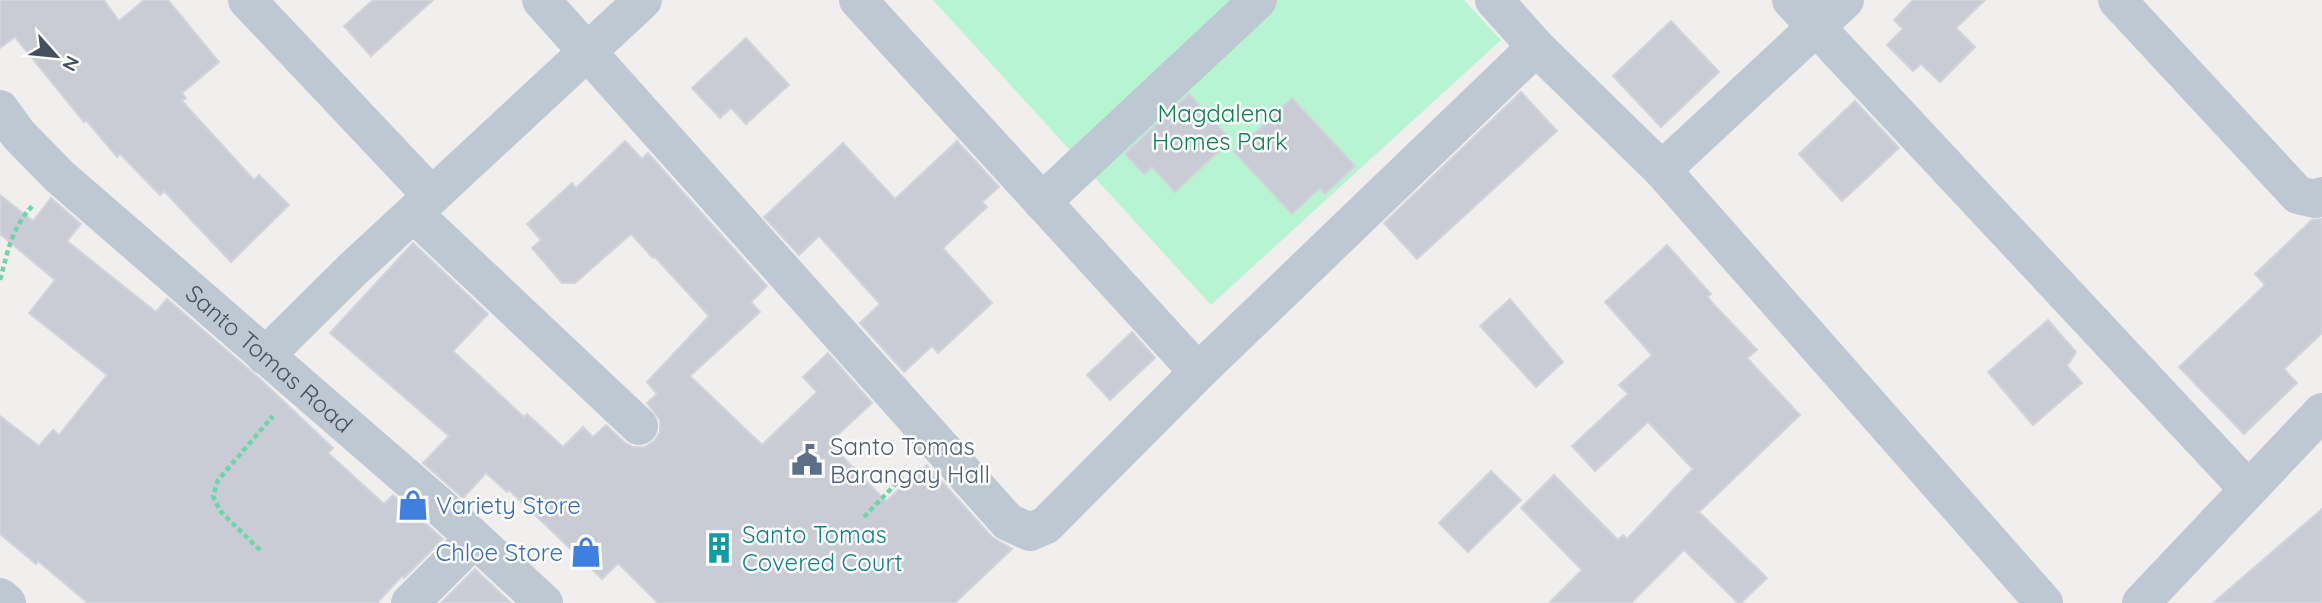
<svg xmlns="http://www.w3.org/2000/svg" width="2322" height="603" viewBox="0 0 2322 603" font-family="Quicksand,sans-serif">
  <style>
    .green { fill: #b7f4d2 }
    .building { fill: #c9ccd5; stroke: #d1d4db; stroke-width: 2 }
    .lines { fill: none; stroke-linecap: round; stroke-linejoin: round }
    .path { stroke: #6bd6a7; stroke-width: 4.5; stroke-dasharray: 5 3.5; stroke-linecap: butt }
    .minor { stroke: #bdc8d2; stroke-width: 38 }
    .labels { text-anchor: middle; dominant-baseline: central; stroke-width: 5; stroke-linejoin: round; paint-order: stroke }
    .park-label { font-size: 24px; fill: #0c834e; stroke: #fff }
    .street-label { font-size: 24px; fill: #44505e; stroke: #fff }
    .service-label { font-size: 24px; fill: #4e5e75; stroke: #fff; text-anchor: start }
    .shop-label { font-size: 24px; fill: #366cbe; stroke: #fff; text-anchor: start }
    .culture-label { font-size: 24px; fill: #0d838f; stroke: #fff; text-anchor: start }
  </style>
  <rect width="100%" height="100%" fill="#f1eeee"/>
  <!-- green -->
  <polygon class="green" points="933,0 1464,0 1501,40 1211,305"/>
  <!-- building -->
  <g class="building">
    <polygon points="0,0 104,0 119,21 144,0 168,0 219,62 182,93 186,98 182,101 254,180 259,175 289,205 231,262 164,191 160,195 120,154 117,157 86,120 84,122 15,37 0,48"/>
    <polygon points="373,0 433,0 371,56 344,26"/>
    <polygon points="1913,0 1985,0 1956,28 1975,47 1940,82 1921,64 1913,71 1887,45 1903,29 1894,20"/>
    <polygon points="1671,21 1719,72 1661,127 1613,76"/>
    <polygon points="746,38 789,85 746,124 731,108 720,118 692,88"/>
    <polygon points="1521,92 1557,131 1417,259 1384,223"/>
    <polygon points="1189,94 1231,140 1175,192 1152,167 1144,174 1125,154"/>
    <polygon points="1292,98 1355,166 1325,194 1320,188 1292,214 1234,152"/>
    <polygon points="1855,101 1899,148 1842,201 1799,154"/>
    <polygon points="625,141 642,159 648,153 767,286 751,302 760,312 690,376 762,445 817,392 803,377 828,353 872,403 829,443 886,501 927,465 992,537 1012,549 955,603 658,603 618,563 602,579 509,490 507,492 486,473 463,498 423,463 449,436 330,333 413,243 488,314 453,351 524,417 527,414 563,447 583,427 593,437 606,425 624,442 633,447 645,447 654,441 660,432 660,420 647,403 657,394 647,382 709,316 655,257 653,258 631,234 575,283 562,283 532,248 541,240 527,224 572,183 576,188"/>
    <polygon points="957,141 999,187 982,202 987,207 943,248 992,303 938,353 932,346 904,372 860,323 880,304 819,236 799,255 764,217 843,143 895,199"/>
    <polygon points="0,195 33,221 51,198 81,224 67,241 156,312 167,299 260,379 333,448 328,453 384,504 393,495 443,539 404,578 402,576 377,603 88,603 38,561 36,564 0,534 0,416 39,446 53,430 59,435 107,375 29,313 55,280 0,234"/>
    <polygon points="2322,219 2322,333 2284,369 2297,383 2244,434 2179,367 2265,285 2255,274 2312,220"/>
    <polygon points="1667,245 1711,294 1707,297 1757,350 1747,358 1800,415 1699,512 1767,578 1741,603 1738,603 1684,550 1631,603 1549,603 1582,570 1521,508 1554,475 1618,540 1623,535 1627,539 1693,469 1648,422 1595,471 1572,446 1628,394 1619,385 1652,355 1605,302"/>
    <polygon points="1510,299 1563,362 1536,387 1480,326"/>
    <polygon points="2048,320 2076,352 2067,366 2082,383 2033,425 1988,372"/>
    <polygon points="1132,332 1155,358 1110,400 1087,375"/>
    <polygon points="1491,471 1521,500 1468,552 1439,523"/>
    <polygon points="2322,509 2322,603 2213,603"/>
    <polygon points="475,569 496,589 511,603 441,603"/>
  </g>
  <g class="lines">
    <!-- path -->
    <g class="path">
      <path d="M0,280c8,-29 11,-51 33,-75"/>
      <polyline points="864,517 909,470"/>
      <polyline points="260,550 220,511 213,496 218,480 273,416"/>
    </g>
    <!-- minor -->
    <g class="minor">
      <polyline points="247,0 432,196"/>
      <polyline points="541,0 1008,522 1030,532 1046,525 1198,372 1536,47"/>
      <polyline points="858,0 1198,372"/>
      <polyline points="1494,0 1536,47 1662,170 2044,603"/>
      <polyline points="1791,0 2248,489"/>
      <polyline points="2117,0 2298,195 2315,199 2322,196"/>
      <path id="s1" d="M0,109l18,25 41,42 376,326 109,101"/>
      <polyline points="1662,170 1845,0"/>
      <polyline points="1042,202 1258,0"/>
      <polyline points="414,214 639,426"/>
      <polyline points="265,356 352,270 643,0"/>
      <polyline points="0,597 7,603"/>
      <polyline points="410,603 474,539"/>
      <polyline points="2141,603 2322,412"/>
    </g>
  </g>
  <!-- icons -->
  <defs>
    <symbol id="civic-bare" viewBox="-9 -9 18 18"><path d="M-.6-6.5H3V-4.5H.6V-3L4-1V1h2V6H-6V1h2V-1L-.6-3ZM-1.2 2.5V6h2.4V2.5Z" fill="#5c6f8a" stroke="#fff" stroke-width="2.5" paint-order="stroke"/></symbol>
    <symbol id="shop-bare" viewBox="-9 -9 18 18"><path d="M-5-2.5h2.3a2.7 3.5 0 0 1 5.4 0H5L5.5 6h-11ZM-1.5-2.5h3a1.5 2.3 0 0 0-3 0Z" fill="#3f7fe0" stroke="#fff" stroke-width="2.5" paint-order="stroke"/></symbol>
    <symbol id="building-bare" viewBox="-9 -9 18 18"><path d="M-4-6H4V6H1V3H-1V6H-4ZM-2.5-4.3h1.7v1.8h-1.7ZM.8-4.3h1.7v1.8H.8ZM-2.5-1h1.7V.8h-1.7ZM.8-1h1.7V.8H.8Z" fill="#0f9aa8" stroke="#fff" stroke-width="2.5" paint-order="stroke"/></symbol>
  </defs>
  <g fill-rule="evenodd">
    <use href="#civic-bare" x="785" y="438" width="44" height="44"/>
    <use href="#shop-bare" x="391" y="483" width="44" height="44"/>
    <use href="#building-bare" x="697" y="526" width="44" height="44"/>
    <use href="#shop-bare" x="564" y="530" width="44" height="44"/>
  </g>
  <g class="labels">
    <!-- park labels -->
    <g class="park-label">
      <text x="1220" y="113">Magdalena<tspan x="1220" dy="28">Homes Park</tspan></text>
    </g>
    <!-- street labels -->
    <g class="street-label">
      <text stroke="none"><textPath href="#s1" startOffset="368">Santo Tomas Road</textPath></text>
    </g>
    <!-- service labels -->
    <g class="service-label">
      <text x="830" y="446">Santo Tomas<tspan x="830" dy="28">Barangay Hall</tspan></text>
    </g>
    <!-- shop labels -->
    <g class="shop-label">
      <text x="436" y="505">Variety Store</text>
      <text x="563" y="552" text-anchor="end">Chloe Store</text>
    </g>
    <!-- culture labels -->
    <g class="culture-label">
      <text x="742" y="534">Santo Tomas<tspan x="742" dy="28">Covered Court</tspan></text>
    </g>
  </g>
  <!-- north arrow -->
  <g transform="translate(56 56) rotate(117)" stroke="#ffffff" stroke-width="5" paint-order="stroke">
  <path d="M0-5L12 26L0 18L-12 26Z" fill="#44505e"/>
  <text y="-10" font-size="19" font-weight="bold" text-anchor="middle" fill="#44505e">N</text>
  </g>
</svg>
